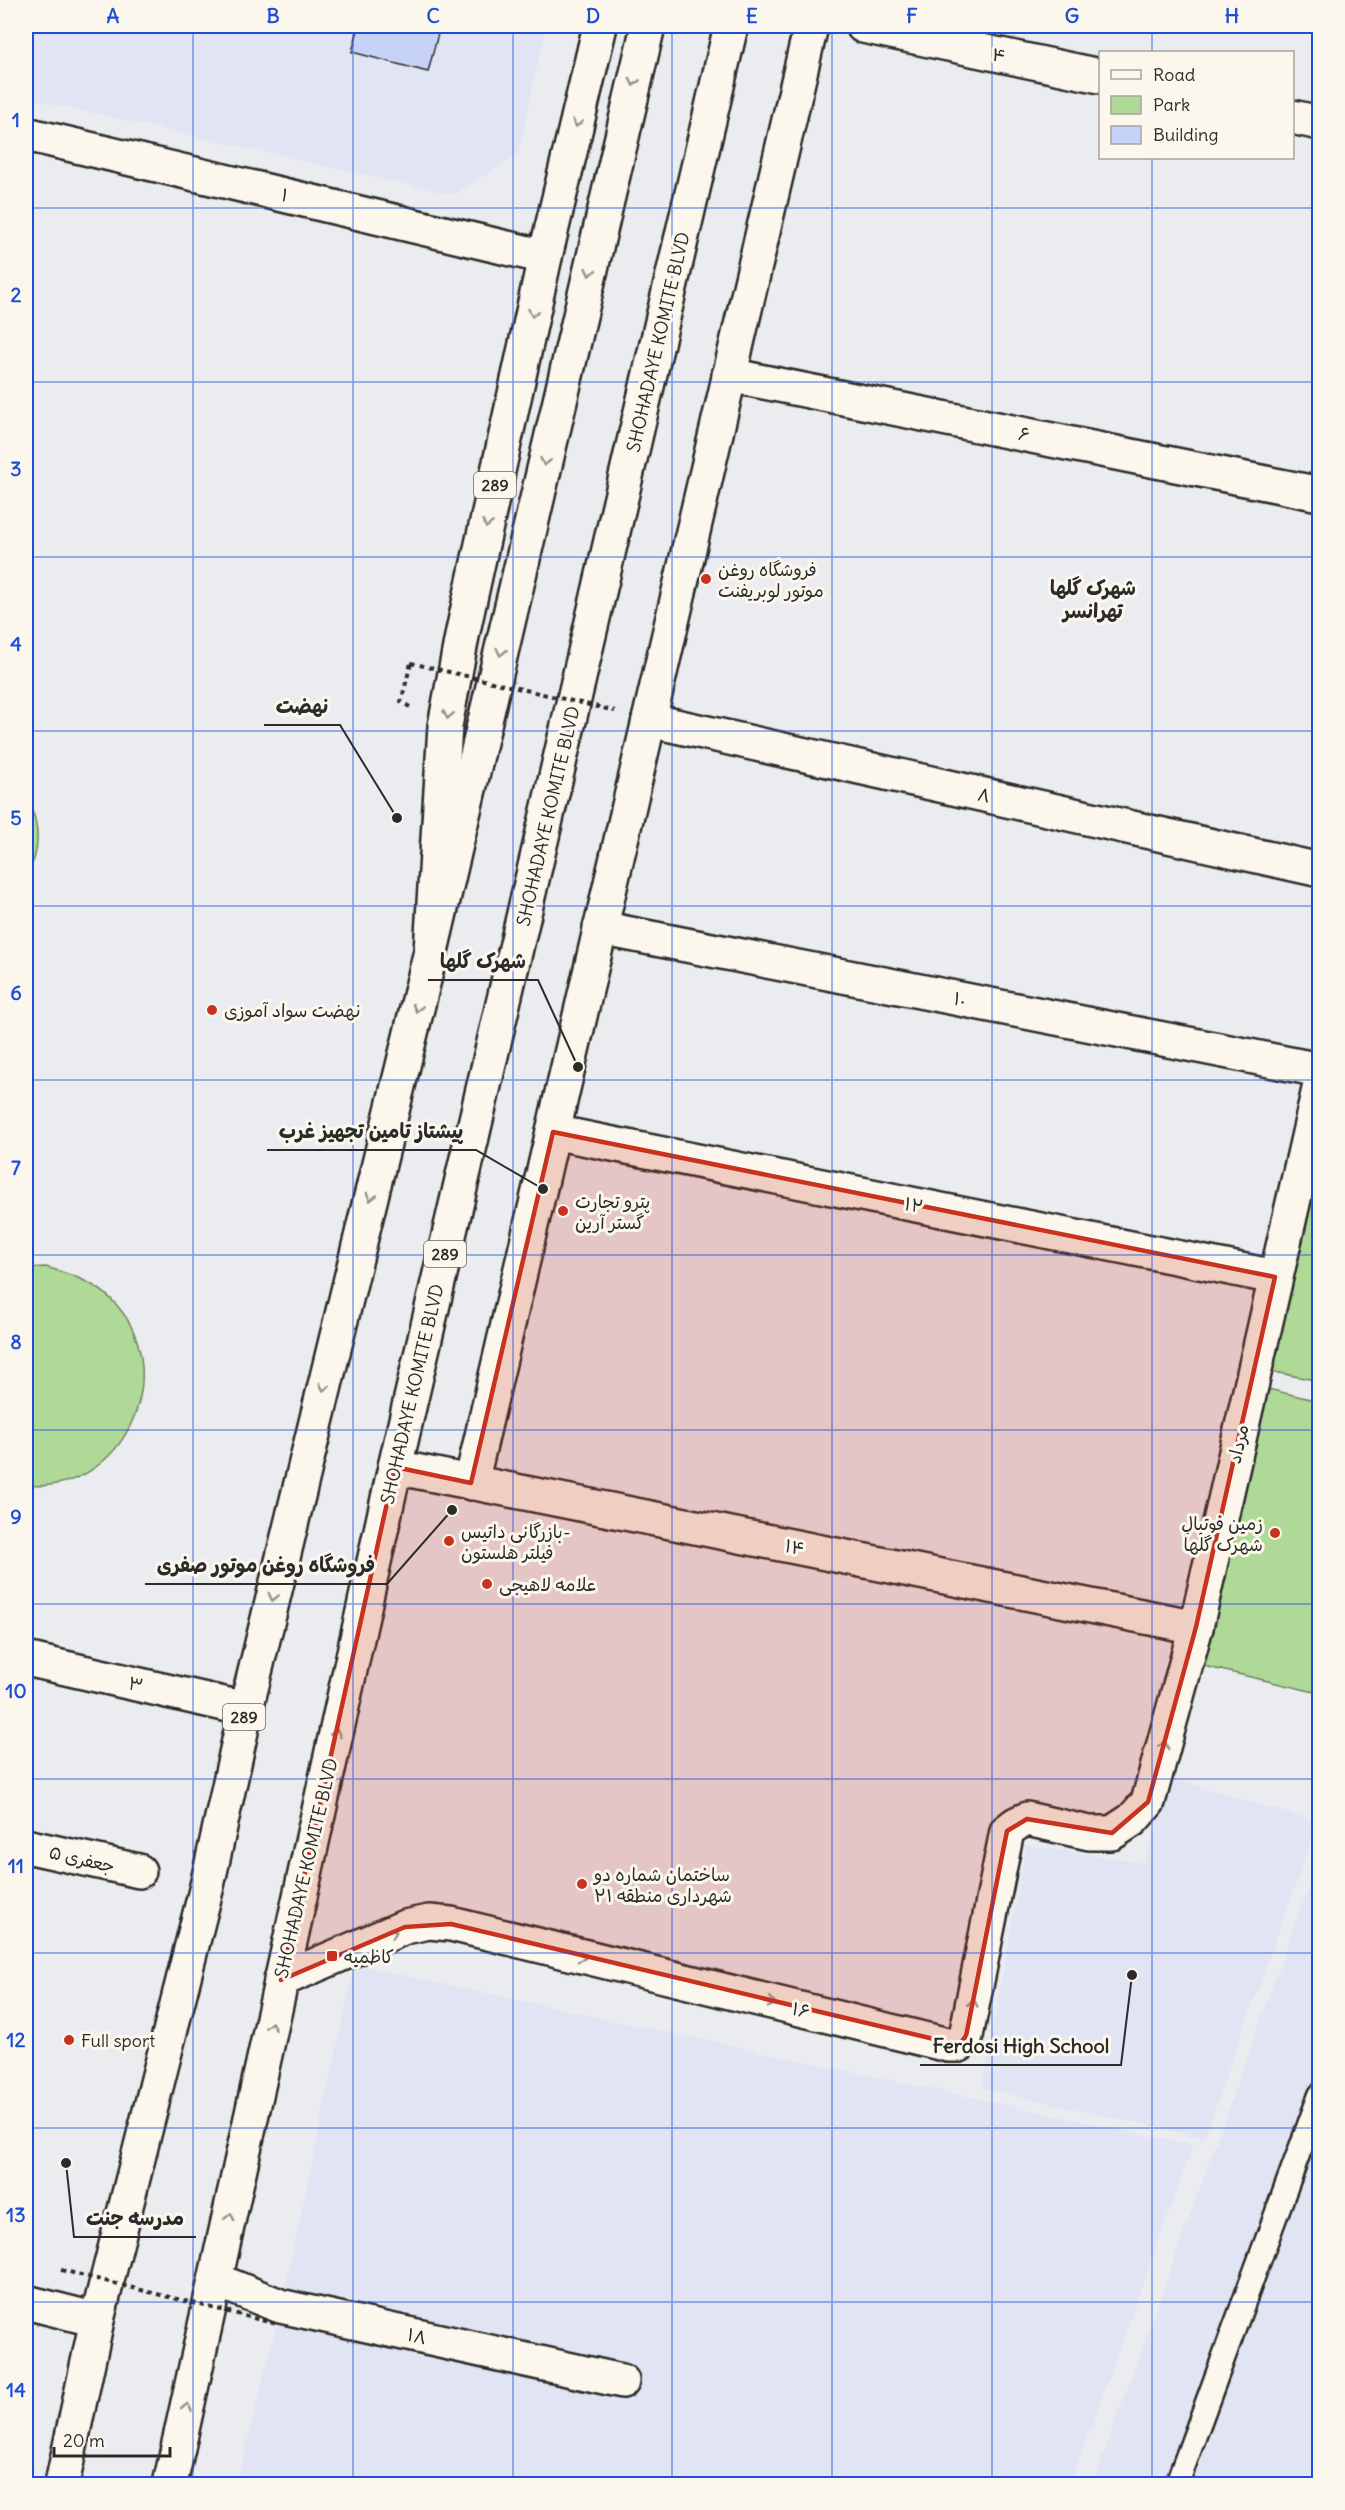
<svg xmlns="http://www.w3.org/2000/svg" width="1345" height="2510" viewBox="0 0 1345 2510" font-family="Delius,'Playpen Sans Arabic',sans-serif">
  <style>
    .built { fill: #e0e4f3 }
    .green { fill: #afd997; stroke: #6d8261; stroke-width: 1.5 }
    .building { fill: #c7d2f9; stroke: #2b2b2b; stroke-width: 1.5 }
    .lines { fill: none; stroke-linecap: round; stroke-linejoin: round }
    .service-casing { stroke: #2b2b2b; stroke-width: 27 }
    .minor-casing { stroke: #2b2b2b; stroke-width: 38 }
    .primary-casing { stroke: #2b2b2b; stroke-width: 38 }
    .trunk-casing { stroke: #2b2b2b; stroke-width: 38 }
    .path { stroke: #2b2b2b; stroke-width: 4; stroke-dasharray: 4.5 4.5; stroke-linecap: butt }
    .service { stroke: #fbf7ec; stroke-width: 22 }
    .minor { stroke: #fbf7ec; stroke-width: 33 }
    .primary { stroke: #fbf7ec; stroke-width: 33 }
    .trunk { stroke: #fbf7ec; stroke-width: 33 }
    .path-bridge { stroke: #2b2b2b; stroke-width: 4; stroke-dasharray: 4.5 4.5; stroke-linecap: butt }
    .oneway { stroke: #93918c }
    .marked { fill: #c8321e; fill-opacity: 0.2; stroke: #c8321e; stroke-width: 4.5; stroke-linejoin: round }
    .grid { fill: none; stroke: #1d4ed8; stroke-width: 1.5; stroke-opacity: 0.55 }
    .poi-dot { fill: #c8321e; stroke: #fbf7ec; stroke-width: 2 }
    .labels { text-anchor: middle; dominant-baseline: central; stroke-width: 6; stroke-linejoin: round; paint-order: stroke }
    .shield { fill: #fbf7ec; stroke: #696865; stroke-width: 1.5 }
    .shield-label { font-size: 16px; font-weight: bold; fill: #2b2b2b }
    .street-label { font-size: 18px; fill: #2b2b2b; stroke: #fbf7ec }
    .poi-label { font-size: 18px; fill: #2b2b2b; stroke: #fbf7ec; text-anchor: start }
    .neighbourhood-label { font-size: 20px; font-weight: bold; fill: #2b2b2b; stroke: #fbf7ec }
    .leader { fill: none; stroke: #2b2b2b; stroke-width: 2 }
    .callout-dot { fill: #2b2b2b; stroke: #fbf7ec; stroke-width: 2 }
    .callout-label { font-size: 20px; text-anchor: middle; font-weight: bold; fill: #2b2b2b; stroke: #fbf7ec; stroke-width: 6; stroke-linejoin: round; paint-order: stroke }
    .neatline { fill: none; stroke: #1d4ed8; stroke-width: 2 }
    .grid-label { font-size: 20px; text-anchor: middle; font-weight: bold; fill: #1d4ed8 }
  </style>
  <rect width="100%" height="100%" fill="#ebecf0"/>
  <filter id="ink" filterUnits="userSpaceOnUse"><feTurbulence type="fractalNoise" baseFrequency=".0167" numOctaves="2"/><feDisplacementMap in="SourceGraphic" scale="12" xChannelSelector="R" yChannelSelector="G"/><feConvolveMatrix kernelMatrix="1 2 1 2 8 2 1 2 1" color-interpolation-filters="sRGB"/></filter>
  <g filter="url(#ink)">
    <!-- built -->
    <g class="built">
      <polygon points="26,26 546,26 518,154 454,195 26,98"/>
      <polygon points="1172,1779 1318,1822 1204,2138 982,2088 1026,1845 1144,1863"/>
      <polygon points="1319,1858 1319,2484 1093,2484"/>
      <polygon points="355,1965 1193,2145 1070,2484 237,2484 277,2324"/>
    </g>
    <!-- green -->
    <g class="green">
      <path d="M26,800c15,21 15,54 0,75z"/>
      <polygon points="1319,1086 1319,1381 1255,1368"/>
      <path d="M46,1267c23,7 47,14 65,32 70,69 14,197 -85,186v-217z"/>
      <polygon points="1268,1389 1319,1401 1319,1693 1195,1664"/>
    </g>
    <!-- building -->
    <polygon class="building" points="359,26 440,26 428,72 352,52"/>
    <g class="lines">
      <defs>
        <polyline id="service" points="1177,2484 1320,2095"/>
        <g id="minor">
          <polyline points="863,26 1100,76"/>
          <polyline points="1292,117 1320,123"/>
          <polyline points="26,134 545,257"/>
          <polyline points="729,375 1320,494"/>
          <polyline points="649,720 1320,870"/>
          <polyline points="600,928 1320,1070"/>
          <polyline points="553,1132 1275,1277"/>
          <polyline points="395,1467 1196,1627"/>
          <polyline points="471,1483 811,26"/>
          <polyline points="26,1659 246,1709"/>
          <polyline points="26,1846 139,1871"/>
          <polyline points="281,1980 405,1927 429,1922 451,1924 948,2045 959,2045 966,2036 1007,1831 1016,1824 1027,1819 1089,1833 1112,1833 1132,1820 1148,1802 1196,1627 1320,1085"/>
          <polyline points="216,2280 280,2306 622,2381"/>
          <polyline points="26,2302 97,2320"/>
        </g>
        <g id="primary">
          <polyline points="62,2484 97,2320 207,1886 246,1709 431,951 445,726 463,631 545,257 600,26"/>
          <polyline points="170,2484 395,1467 731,26"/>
        </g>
        <polyline id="trunk" points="431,951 648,26"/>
      </defs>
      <!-- service casing -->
      <use href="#service" class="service-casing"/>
      <!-- minor casing -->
      <use href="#minor" class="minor-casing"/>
      <!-- primary casing -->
      <use href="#primary" class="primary-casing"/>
      <!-- trunk casing -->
      <use href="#trunk" class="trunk-casing"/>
      <!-- path -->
      <polyline class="path" points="410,707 401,702 411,663"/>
      <!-- service -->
      <use href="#service" class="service"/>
      <!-- minor -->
      <use href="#minor" class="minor"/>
      <!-- primary -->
      <use href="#primary" class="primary"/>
      <!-- trunk -->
      <use href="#trunk" class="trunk"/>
      <!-- path-bridge -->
      <g class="path-bridge">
        <polyline points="411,663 615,711"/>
        <polyline points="61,2270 277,2324"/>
      </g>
    </g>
    <!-- one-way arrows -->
    <defs><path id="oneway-chevron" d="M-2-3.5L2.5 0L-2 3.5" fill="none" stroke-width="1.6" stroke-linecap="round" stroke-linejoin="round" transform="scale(1.5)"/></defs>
    <g class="oneway">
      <use href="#oneway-chevron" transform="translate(634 82) rotate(103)"/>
      <use href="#oneway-chevron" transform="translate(577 123) rotate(103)"/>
      <use href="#oneway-chevron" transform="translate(590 272) rotate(103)"/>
      <use href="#oneway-chevron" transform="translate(533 313) rotate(102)"/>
      <use href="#oneway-chevron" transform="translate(545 462) rotate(103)"/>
      <use href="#oneway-chevron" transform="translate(487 524) rotate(102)"/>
      <use href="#oneway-chevron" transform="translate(501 652) rotate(103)"/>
      <use href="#oneway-chevron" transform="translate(448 715) rotate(101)"/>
      <use href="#oneway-chevron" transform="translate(417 1008) rotate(104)"/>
      <use href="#oneway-chevron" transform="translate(371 1197) rotate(104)"/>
      <use href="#oneway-chevron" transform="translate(324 1387) rotate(104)"/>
      <use href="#oneway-chevron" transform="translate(273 1597) rotate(104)"/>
      <use href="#oneway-chevron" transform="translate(336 1733) rotate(-77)"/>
      <use href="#oneway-chevron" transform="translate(1164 1745) rotate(-75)"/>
      <use href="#oneway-chevron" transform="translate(393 1933) rotate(-23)"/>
      <use href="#oneway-chevron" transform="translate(582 1957) rotate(14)"/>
      <use href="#oneway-chevron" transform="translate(772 2003) rotate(13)"/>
      <use href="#oneway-chevron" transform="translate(973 2003) rotate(-79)"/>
      <use href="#oneway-chevron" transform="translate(271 2026) rotate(-78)"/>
      <use href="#oneway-chevron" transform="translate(230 2217) rotate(-78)"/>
      <use href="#oneway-chevron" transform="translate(187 2407) rotate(-77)"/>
    </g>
  </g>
  <!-- marked area -->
  <path class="marked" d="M553,1132l722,145 -79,350 -48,175 -36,31 -85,-14 -20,12 -41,205 -7,9 -508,-121 -46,3 -124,53 114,-513 76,16z"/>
  <!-- grid -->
  <path class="grid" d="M193,26v2458M353,26v2458M513,26v2458M672,26v2458M832,26v2458M992,26v2458M1152,26v26M1152,158v2326M26,208h1294M26,382h1294M26,557h1294M26,731h1294M26,906h1294M26,1080h1294M26,1255h1294M26,1430h1294M26,1604h1294M26,1779h1294M26,1953h1294M26,2128h1294M26,2302h1294"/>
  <!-- markers -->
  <g class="poi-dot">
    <circle cx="706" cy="579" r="6"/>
    <circle cx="212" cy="1010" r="6"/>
    <circle cx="563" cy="1211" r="6"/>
    <circle cx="1275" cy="1533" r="6"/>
    <circle cx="449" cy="1541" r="6"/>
    <circle cx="487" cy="1584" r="6"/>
    <circle cx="582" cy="1884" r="6"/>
    <rect x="326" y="1950" width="12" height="12" rx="3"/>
    <circle cx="69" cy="2040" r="6"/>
  </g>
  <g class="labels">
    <!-- shield labels -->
    <g class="shield">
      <rect x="474" y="472" width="42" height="26" rx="4.5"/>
      <rect x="424" y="1241" width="42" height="26" rx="4.5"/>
      <rect x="223" y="1704" width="42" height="26" rx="4.5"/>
    </g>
    <g class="shield-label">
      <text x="495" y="485">289</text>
      <text x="445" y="1254">289</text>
      <text x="244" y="1717">289</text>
    </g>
    <!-- street labels -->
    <g class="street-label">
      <text transform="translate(999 55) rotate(12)">۴</text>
      <text transform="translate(285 195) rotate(13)">۱</text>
      <text transform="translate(658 342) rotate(-77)">SHOHADAYE KOMITE BLVD</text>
      <text transform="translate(1024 434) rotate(11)">۶</text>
      <text transform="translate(984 795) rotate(13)">۸</text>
      <text transform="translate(548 816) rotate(-77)">SHOHADAYE KOMITE BLVD</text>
      <text transform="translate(960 999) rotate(11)">۱۰</text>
      <text transform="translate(914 1205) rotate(11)">۱۲</text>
      <text transform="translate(412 1394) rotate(-77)">SHOHADAYE KOMITE BLVD</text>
      <text transform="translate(1238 1444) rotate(-77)">مرداد</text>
      <text transform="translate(795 1547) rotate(11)">۱۴</text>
      <text transform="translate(136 1684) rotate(13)">۳</text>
      <text transform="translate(82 1859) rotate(13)">جعفری ۵</text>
      <text transform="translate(306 1868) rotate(-77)">SHOHADAYE KOMITE BLVD</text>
      <text transform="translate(801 2010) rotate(13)">۱۶</text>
      <text transform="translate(417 2336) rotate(12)">۱۸</text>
    </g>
    <!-- poi labels -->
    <g class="poi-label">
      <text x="718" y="569">فروشگاه روغن<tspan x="718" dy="21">موتور لوبریفنت</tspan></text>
      <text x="224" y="1010">نهضت سواد آموزی</text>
      <text x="575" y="1201">پترو تجارت<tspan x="575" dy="21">گستر آرین</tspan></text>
      <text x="1263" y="1523" text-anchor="end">زمین فوتبالِ<tspan x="1263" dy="21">شهرک گلها</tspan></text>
      <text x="461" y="1531">بازرگانی داتیس-<tspan x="461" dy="21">فیلتر هلستون</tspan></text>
      <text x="499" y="1584">علامه لاهیجی</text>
      <text x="594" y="1874">ساختمان شماره دو<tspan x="594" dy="21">شهرداری منطقه ۲۱</tspan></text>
      <text x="344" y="1956">کاظمیه</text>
      <text x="81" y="2040">Full sport</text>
    </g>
    <!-- neighbourhood labels -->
    <g class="neighbourhood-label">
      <text x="1093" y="587">شهرک گلها<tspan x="1093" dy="23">تهرانسر</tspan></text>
    </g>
  </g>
  <!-- callouts -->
  <path class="leader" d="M397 818L340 725H264M578 1067L538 980H428M543 1189L476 1150H267M452 1510L387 1584H145M1132 1975L1121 2065H920M66 2163L74 2237H196"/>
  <g class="callout-dot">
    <circle cx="397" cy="818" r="6"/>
    <circle cx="578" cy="1067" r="6"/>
    <circle cx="543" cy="1189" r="6"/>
    <circle cx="452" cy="1510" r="6"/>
    <circle cx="1132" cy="1975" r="6"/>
    <circle cx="66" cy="2163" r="6"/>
  </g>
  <g class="callout-label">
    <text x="302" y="713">نهضت</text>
    <text x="483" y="968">شهرک گلها</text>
    <text x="371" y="1138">پیشتاز تامین تجهیز غرب</text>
    <text x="266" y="1572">فروشگاه روغن موتور صفری</text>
    <text x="1021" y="2053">Ferdosi High School</text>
    <text x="135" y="2225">مدرسه جنت</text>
  </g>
  <!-- margin -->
  <rect width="1345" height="2510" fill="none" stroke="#fbf7ec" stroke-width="66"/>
  <!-- legend -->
  <rect x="1099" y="51" width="195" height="108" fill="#fbf7ec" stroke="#a8a59f" stroke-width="1.5"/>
  <rect x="1111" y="70" width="30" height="9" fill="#fbf7ec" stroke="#a8a59f" stroke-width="1.5"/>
  <text x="1153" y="81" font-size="18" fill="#2b2b2b">Road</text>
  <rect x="1111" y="96" width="30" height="18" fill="#afd997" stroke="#a8a59f" stroke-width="1.5"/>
  <text x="1153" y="111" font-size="18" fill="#2b2b2b">Park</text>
  <rect x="1111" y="126" width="30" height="18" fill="#c7d2f9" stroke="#a8a59f" stroke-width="1.5"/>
  <text x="1153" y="141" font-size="18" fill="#2b2b2b">Building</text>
  <!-- scale -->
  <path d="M54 2447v9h116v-9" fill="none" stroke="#2b2b2b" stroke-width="3"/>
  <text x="63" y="2447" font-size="18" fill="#2b2b2b" stroke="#fbf7ec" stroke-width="4.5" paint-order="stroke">20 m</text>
  <rect x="33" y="33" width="1279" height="2444" class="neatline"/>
  <g class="grid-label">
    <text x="113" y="23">A</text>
    <text x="273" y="23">B</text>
    <text x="433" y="23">C</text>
    <text x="593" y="23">D</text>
    <text x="752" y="23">E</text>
    <text x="912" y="23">F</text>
    <text x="1072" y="23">G</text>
    <text x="1232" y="23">H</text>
    <text x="16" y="127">1</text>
    <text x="16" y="302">2</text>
    <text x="16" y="476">3</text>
    <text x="16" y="651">4</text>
    <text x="16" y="825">5</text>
    <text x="16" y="1000">6</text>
    <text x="16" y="1175">7</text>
    <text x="16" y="1349">8</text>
    <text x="16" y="1524">9</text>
    <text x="16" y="1698">10</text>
    <text x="16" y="1873">11</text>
    <text x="16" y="2047">12</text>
    <text x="16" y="2222">13</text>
    <text x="16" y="2397">14</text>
  </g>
</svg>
